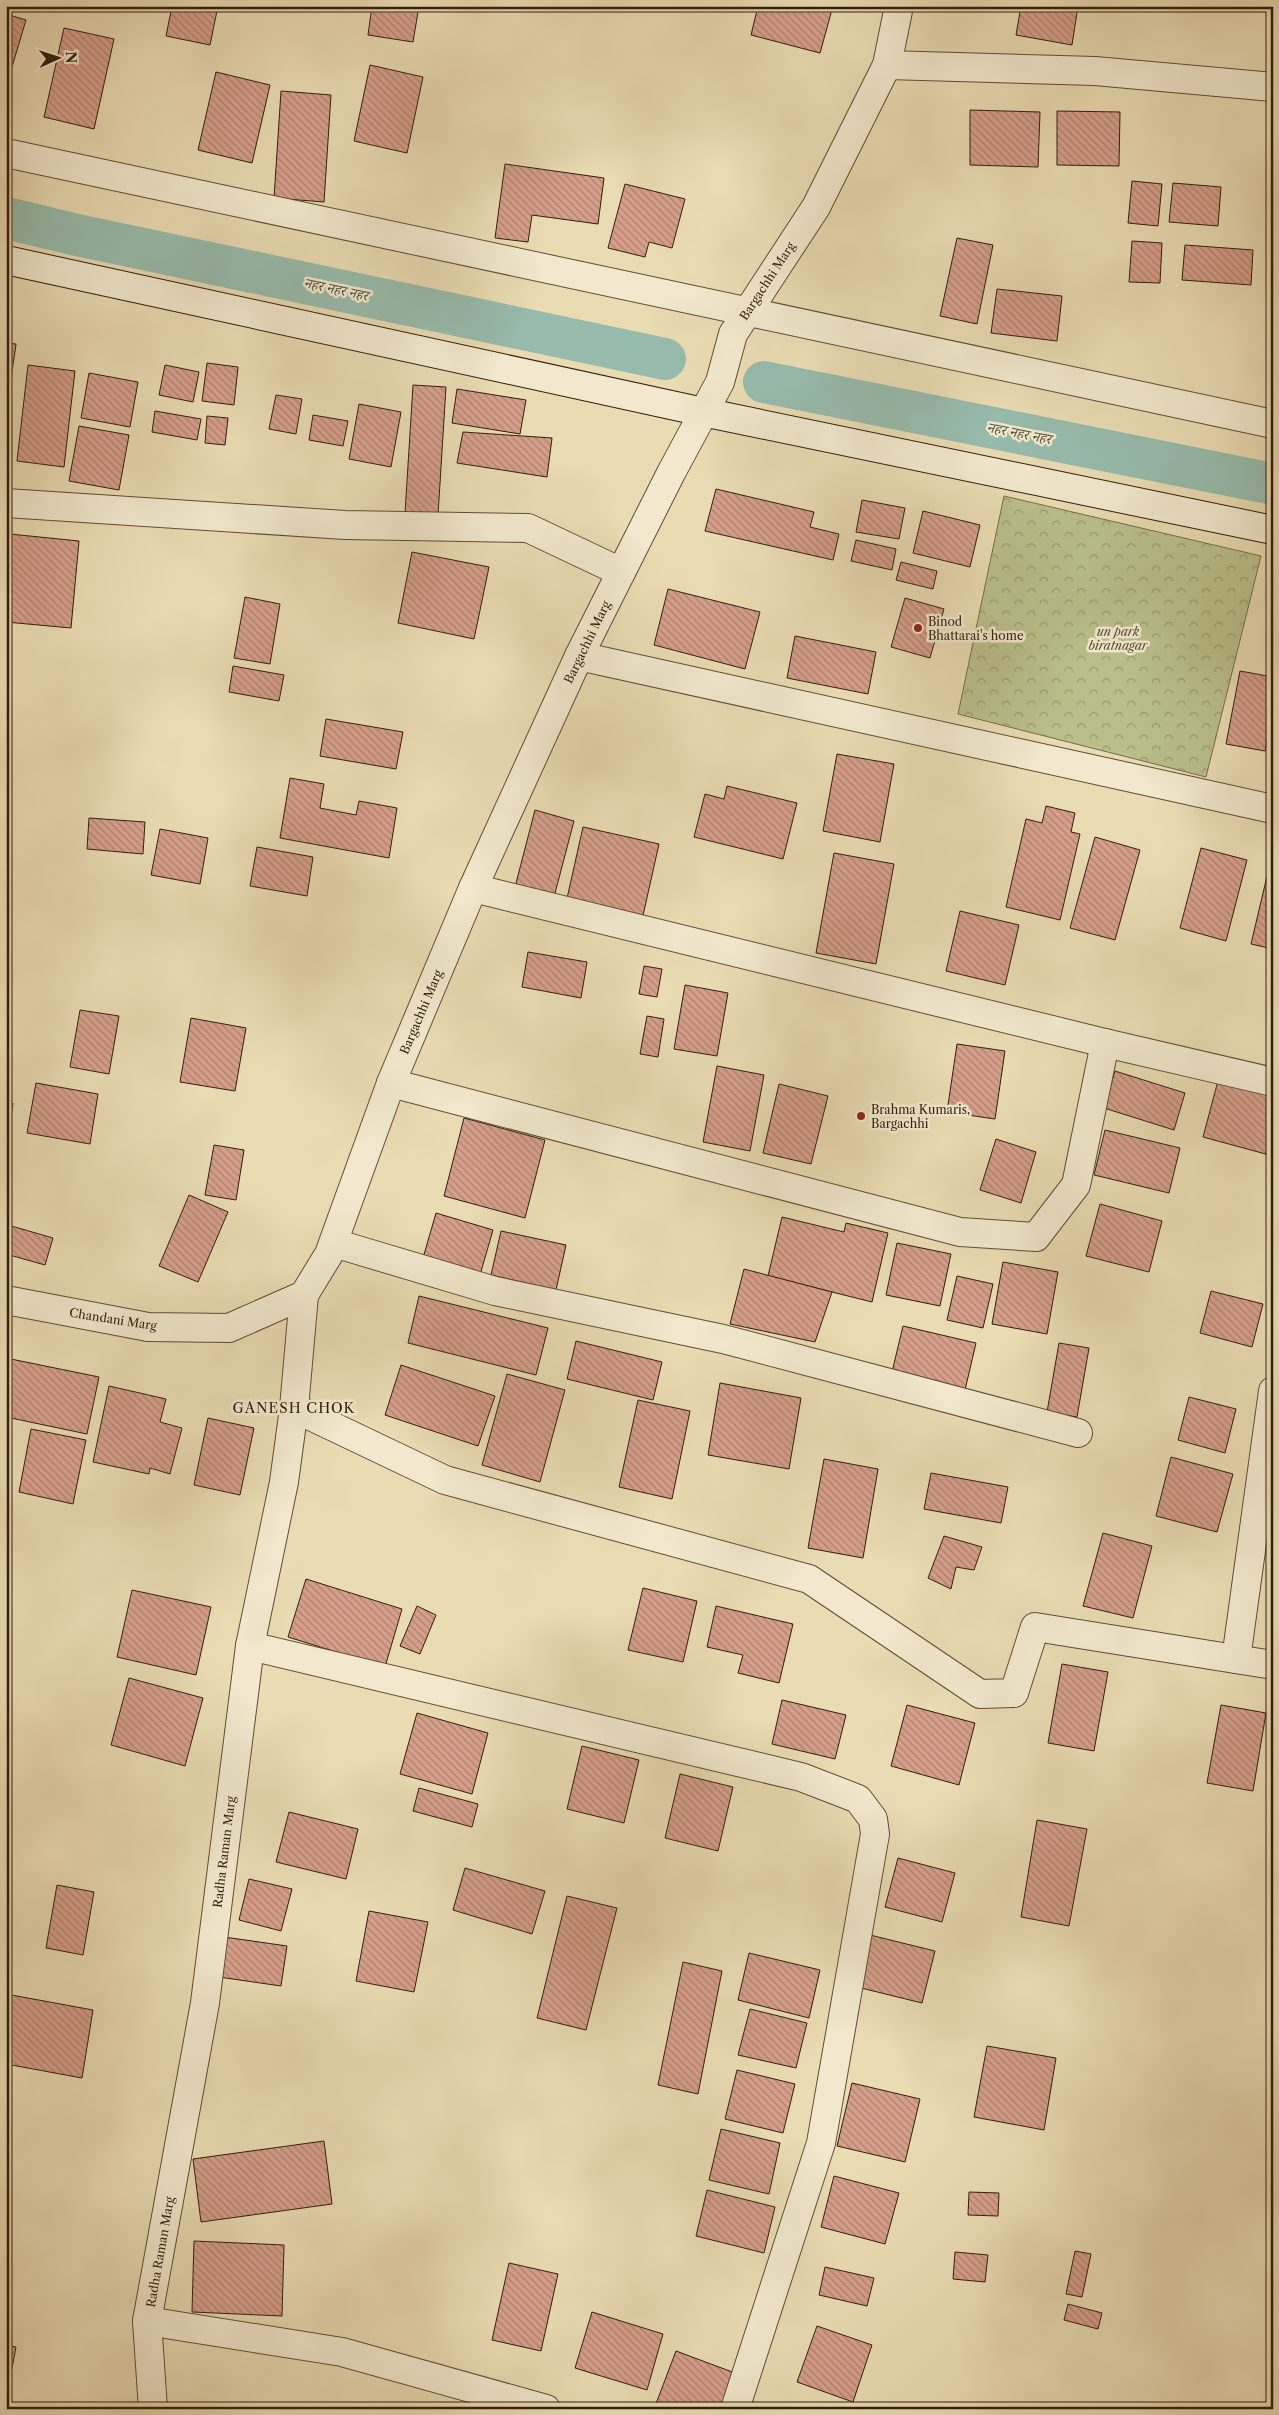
<svg xmlns="http://www.w3.org/2000/svg" width="1279" height="2415" viewBox="0 0 1279 2415" font-family="'Libre Caslon Text','Noto Serif Devanagari',serif">
  <style>
    .park { fill: url(#park-crowns); stroke: #766e4c }
    .lines { fill: none; stroke-linecap: round; stroke-linejoin: round }
    .canal { stroke: #97bbac; stroke-width: 42 }
    .building { fill: url(#building-back-hatch); stroke: #331e0e }
    .minor-casing { stroke: #604d37; stroke-width: 30 }
    .tertiary-casing { stroke: #604d37; stroke-width: 30 }
    .secondary-casing { stroke: #331e0e; stroke-width: 30 }
    .minor { stroke: #f1e8cd; stroke-width: 28 }
    .tertiary { stroke: #f1e8cd; stroke-width: 28 }
    .secondary { stroke: #f1e8cd; stroke-width: 28 }
    .poi-dot { fill: #8f2418; stroke: #f1e8cd; stroke-width: 2 }
    .labels { text-anchor: middle; dominant-baseline: central; stroke-width: 5; stroke-linejoin: round; paint-order: stroke }
    .street-label { font-size: 12px; fill: #331e0e; stroke: #f1e8cd }
    .poi-label { font-size: 12px; fill: #331e0e; stroke: #f1e8cd; text-anchor: start }
    .park-label { font-size: 12px; font-style: italic; fill: #5b4e33; stroke: #f1e8cd }
    .water-label { font-size: 14px; font-style: italic; fill: #514d3d; stroke: #f1e8cd }
    .neighbourhood-label { font-size: 14px; letter-spacing: 1px; fill: #331e0e; stroke: #f1e8cd }
  </style>
  <defs>
    <pattern id="park-crowns" width="20" height="18" patternUnits="userSpaceOnUse" patternTransform="scale(1.25)"><rect width="20" height="18" fill="#b9bf8a"/><path d="M2 6a3 3 0 1 1 6 0M12 15a3 3 0 1 1 6 0" fill="none" stroke="#979b6f"/></pattern>
    <pattern id="building-back-hatch" width="6" height="6" patternUnits="userSpaceOnUse" patternTransform="scale(1.25)"><rect width="6" height="6" fill="#d69f8b"/><path d="M-1 5l2 2M0 0l6 6M5-1l2 2" fill="none" stroke="#ae8170"/></pattern>
  </defs>
  <rect width="100%" height="100%" fill="#e9dbb2"/>
  <filter id="stains"><feTurbulence type="fractalNoise" baseFrequency=".004" numOctaves="4"/><feColorMatrix values="0 0 0 0 .2 0 0 0 0 .09 0 0 0 0 .02 0 0 0 .5 -.17"/></filter>
  <radialGradient id="worn" r=".72"><stop offset=".6" stop-color="#630" stop-opacity="0"/><stop offset="1" stop-color="#630" stop-opacity=".3"/></radialGradient>
  <!-- park -->
  <polygon class="park" points="1004,496 1261,556 1206,777 958,714"/>
  <g class="lines">
    <!-- canal -->
    <g class="canal">
      <polyline points="6,218 77,235 665,359"/>
      <polyline points="764,382 1273,484"/>
    </g>
  </g>
  <!-- building -->
  <g class="building">
    <polygon points="172,6 218,6 210,45 166,36"/>
    <polygon points="372,6 419,6 413,42 368,35"/>
    <polygon points="758,6 833,6 820,53 751,35"/>
    <polygon points="1021,6 1078,6 1072,45 1016,35"/>
    <polygon points="6,14 26,20 6,87"/>
    <polygon points="64,28 114,39 94,129 44,117"/>
    <polygon points="370,65 423,77 407,153 354,141"/>
    <polygon points="216,72 270,85 252,163 198,150"/>
    <polygon points="281,91 331,95 324,202 274,198"/>
    <polygon points="970,110 1040,112 1038,167 970,165"/>
    <polygon points="1057,111 1120,112 1119,166 1057,165"/>
    <polygon points="505,164 604,178 598,224 532,215 528,242 495,238"/>
    <polygon points="1132,181 1162,184 1158,226 1128,223"/>
    <polygon points="1173,183 1221,187 1218,226 1169,222"/>
    <polygon points="625,184 685,199 672,248 649,242 645,257 608,248"/>
    <polygon points="957,238 993,245 977,324 940,316"/>
    <polygon points="1132,241 1162,243 1160,283 1129,282"/>
    <polygon points="1185,245 1253,250 1251,285 1182,280"/>
    <polygon points="997,289 1062,296 1057,341 991,333"/>
    <polygon points="6,343 16,344 11,379 6,378"/>
    <polygon points="207,363 238,367 234,405 202,401"/>
    <polygon points="28,365 75,371 64,467 17,461"/>
    <polygon points="165,365 199,372 193,402 159,395"/>
    <polygon points="89,373 138,382 130,427 81,418"/>
    <polygon points="413,385 446,387 438,515 405,513"/>
    <polygon points="457,389 526,400 520,434 452,423"/>
    <polygon points="276,395 302,399 296,434 269,429"/>
    <polygon points="359,404 401,412 391,467 349,459"/>
    <polygon points="155,411 201,419 197,440 152,432"/>
    <polygon points="313,415 348,421 343,446 309,440"/>
    <polygon points="207,416 228,418 225,445 205,443"/>
    <polygon points="79,426 129,435 119,490 69,481"/>
    <polygon points="463,432 552,438 547,477 457,463"/>
    <polygon points="716,489 814,512 810,527 839,534 833,560 705,531"/>
    <polygon points="862,500 905,508 899,539 856,532"/>
    <polygon points="923,511 980,525 970,567 913,553"/>
    <polygon points="10,534 79,541 71,628 6,622 6,570"/>
    <polygon points="856,540 896,549 892,570 851,561"/>
    <polygon points="412,552 489,567 474,639 398,623"/>
    <polygon points="901,562 937,571 933,589 896,580"/>
    <polygon points="668,589 760,612 745,669 654,645"/>
    <polygon points="245,597 280,604 270,664 234,658"/>
    <polygon points="905,598 944,609 930,658 891,647"/>
    <polygon points="795,636 876,652 868,694 787,678"/>
    <polygon points="233,666 284,675 279,701 229,692"/>
    <polygon points="1240,671 1273,677 1273,712 1265,751 1226,744"/>
    <polygon points="326,719 403,732 396,769 320,756"/>
    <polygon points="837,754 894,764 880,842 823,831"/>
    <polygon points="290,778 324,784 320,808 356,815 359,801 397,808 389,858 280,838"/>
    <polygon points="727,786 797,803 783,859 694,837 705,794 724,799"/>
    <polygon points="1046,806 1075,813 1071,832 1080,834 1060,920 1006,907 1026,819 1042,823"/>
    <polygon points="535,810 574,821 554,897 515,887"/>
    <polygon points="89,818 145,822 143,854 87,849"/>
    <polygon points="583,827 659,844 642,920 566,903"/>
    <polygon points="160,829 208,838 200,884 151,875"/>
    <polygon points="1095,837 1140,850 1115,940 1070,928"/>
    <polygon points="257,847 313,857 307,896 250,886"/>
    <polygon points="1201,848 1247,860 1226,941 1180,928"/>
    <polygon points="834,853 894,864 876,964 816,953"/>
    <polygon points="1268,872 1273,873 1273,949 1251,944"/>
    <polygon points="960,911 1019,925 1005,985 946,971"/>
    <polygon points="528,952 587,962 581,998 522,987"/>
    <polygon points="644,966 662,969 657,997 639,994"/>
    <polygon points="685,985 728,993 717,1056 674,1049"/>
    <polygon points="80,1010 119,1016 109,1074 70,1067"/>
    <polygon points="647,1016 664,1019 658,1057 640,1054"/>
    <polygon points="191,1018 246,1028 235,1091 180,1082"/>
    <polygon points="957,1044 1005,1051 995,1119 947,1112"/>
    <polygon points="717,1066 764,1075 750,1151 703,1142"/>
    <polygon points="1115,1071 1185,1093 1174,1130 1104,1108"/>
    <polygon points="1219,1077 1273,1092 1273,1156 1203,1137"/>
    <polygon points="36,1083 98,1094 90,1144 27,1133"/>
    <polygon points="779,1084 828,1096 811,1164 763,1153"/>
    <polygon points="6,1102 13,1103 6,1163"/>
    <polygon points="464,1118 545,1140 525,1218 444,1196"/>
    <polygon points="1105,1130 1180,1148 1169,1193 1094,1175"/>
    <polygon points="996,1139 1036,1152 1021,1203 980,1190"/>
    <polygon points="214,1145 244,1150 236,1200 205,1195"/>
    <polygon points="189,1195 228,1212 198,1282 159,1266"/>
    <polygon points="1100,1204 1162,1221 1149,1272 1086,1256"/>
    <polygon points="436,1213 493,1230 480,1275 423,1258"/>
    <polygon points="782,1217 844,1232 846,1223 888,1233 872,1302 768,1276"/>
    <polygon points="8,1225 53,1238 45,1265 6,1254"/>
    <polygon points="501,1231 566,1245 556,1290 491,1275"/>
    <polygon points="897,1243 951,1254 940,1306 886,1295"/>
    <polygon points="1003,1262 1058,1272 1047,1334 992,1324"/>
    <polygon points="744,1269 832,1292 815,1342 730,1324"/>
    <polygon points="957,1276 993,1284 983,1328 947,1320"/>
    <polygon points="1211,1291 1263,1304 1252,1347 1200,1333"/>
    <polygon points="419,1296 548,1328 536,1375 408,1343"/>
    <polygon points="903,1326 976,1343 965,1390 892,1372"/>
    <polygon points="576,1341 662,1362 653,1400 567,1379"/>
    <polygon points="1059,1343 1089,1348 1077,1417 1047,1412"/>
    <polygon points="6,1358 99,1377 87,1434 6,1417"/>
    <polygon points="401,1365 495,1396 478,1446 385,1415"/>
    <polygon points="507,1374 565,1390 540,1482 482,1465"/>
    <polygon points="720,1383 801,1398 789,1469 708,1455"/>
    <polygon points="109,1386 166,1399 160,1422 182,1428 170,1474 150,1468 149,1474 93,1462"/>
    <polygon points="1189,1397 1236,1409 1225,1453 1178,1440"/>
    <polygon points="638,1400 690,1411 672,1499 619,1487"/>
    <polygon points="208,1418 254,1428 240,1495 194,1485"/>
    <polygon points="31,1429 86,1440 73,1504 19,1492"/>
    <polygon points="1171,1457 1233,1474 1217,1532 1156,1516"/>
    <polygon points="824,1459 878,1469 863,1558 808,1548"/>
    <polygon points="931,1473 1008,1487 1001,1523 924,1509"/>
    <polygon points="1103,1533 1152,1546 1133,1618 1083,1606"/>
    <polygon points="944,1536 982,1547 974,1570 956,1567 951,1589 928,1578"/>
    <polygon points="306,1579 402,1609 385,1667 288,1637"/>
    <polygon points="643,1588 697,1601 683,1662 628,1650"/>
    <polygon points="132,1590 211,1607 196,1675 117,1657"/>
    <polygon points="417,1606 436,1615 420,1654 400,1646"/>
    <polygon points="716,1606 793,1624 779,1683 738,1673 743,1655 707,1647"/>
    <polygon points="1062,1664 1108,1672 1094,1751 1048,1743"/>
    <polygon points="129,1678 203,1698 185,1766 111,1745"/>
    <polygon points="782,1700 846,1715 835,1759 772,1744"/>
    <polygon points="907,1705 975,1723 959,1785 891,1766"/>
    <polygon points="1221,1705 1266,1713 1253,1791 1207,1783"/>
    <polygon points="417,1713 488,1733 472,1794 400,1774"/>
    <polygon points="582,1746 639,1760 624,1823 567,1809"/>
    <polygon points="680,1774 733,1787 718,1851 665,1838"/>
    <polygon points="419,1788 478,1804 472,1827 413,1811"/>
    <polygon points="289,1812 358,1829 346,1879 276,1862"/>
    <polygon points="1037,1820 1087,1829 1069,1926 1021,1917"/>
    <polygon points="898,1858 955,1873 942,1922 885,1907"/>
    <polygon points="465,1868 545,1891 532,1934 453,1910"/>
    <polygon points="249,1879 292,1889 281,1931 239,1920"/>
    <polygon points="57,1885 94,1892 83,1955 46,1948"/>
    <polygon points="567,1896 617,1908 586,2030 537,2018"/>
    <polygon points="369,1911 428,1922 414,1992 356,1981"/>
    <polygon points="870,1935 935,1951 922,2003 857,1987"/>
    <polygon points="217,1936 287,1946 281,1986 212,1976"/>
    <polygon points="749,1953 820,1970 809,2018 738,2000"/>
    <polygon points="683,1962 722,1971 698,2094 658,2085"/>
    <polygon points="6,1994 93,2010 82,2078 6,2064"/>
    <polygon points="750,2009 807,2023 796,2068 738,2055"/>
    <polygon points="987,2046 1056,2058 1044,2130 974,2117"/>
    <polygon points="737,2070 795,2084 783,2133 725,2119"/>
    <polygon points="852,2083 920,2099 905,2162 837,2146"/>
    <polygon points="721,2129 780,2143 769,2194 709,2180"/>
    <polygon points="324,2141 332,2204 201,2222 193,2159"/>
    <polygon points="834,2176 899,2193 885,2244 821,2227"/>
    <polygon points="707,2190 775,2207 764,2253 696,2236"/>
    <polygon points="969,2192 999,2193 998,2216 968,2215"/>
    <polygon points="194,2241 284,2245 282,2316 192,2312"/>
    <polygon points="1075,2251 1091,2254 1082,2297 1066,2294"/>
    <polygon points="955,2252 988,2255 985,2282 953,2279"/>
    <polygon points="509,2263 558,2274 541,2351 492,2340"/>
    <polygon points="825,2267 874,2278 867,2306 819,2295"/>
    <polygon points="1068,2304 1102,2313 1098,2329 1064,2320"/>
    <polygon points="592,2312 663,2334 647,2390 575,2368"/>
    <polygon points="817,2326 872,2345 853,2402 797,2382"/>
    <polygon points="6,2345 16,2347 7,2395 6,2395"/>
    <polygon points="676,2351 735,2373 722,2409 654,2409"/>
  </g>
  <g class="lines">
    <defs>
      <g id="minor">
        <polyline points="887,65 1095,71 1273,87"/>
        <polyline points="6,153 1273,424"/>
        <polyline points="6,503 345,525 528,528 621,572"/>
        <polyline points="579,656 1273,809"/>
        <polyline points="473,888 1105,1043 1273,1082"/>
        <polyline points="391,1083 960,1232 1036,1237 1076,1185 1105,1043"/>
        <polyline points="334,1243 495,1291 723,1339 1078,1433"/>
        <polyline points="294,1408 445,1480 809,1579 980,1694 1014,1693 1035,1627 1273,1665"/>
        <polyline points="250,1646 801,1777 858,1799 873,1819 875,1834 821,2143 735,2409"/>
        <polyline points="1236,1659 1273,1391"/>
        <polyline points="147,2321 342,2352 546,2409"/>
        <polyline points="153,2409 147,2321 205,2003 250,1646 284,1482 294,1408 304,1295"/>
      </g>
      <polyline id="tertiary" points="6,1300 148,1327 229,1328 304,1295 329,1254 391,1083 473,888 579,656 671,473 720,382 733,334 816,207 887,65 899,6"/>
      <polyline id="secondary" points="6,260 703,412 1273,530"/>
    </defs>
    <!-- minor casing -->
    <use href="#minor" class="minor-casing"/>
    <!-- tertiary casing -->
    <use href="#tertiary" class="tertiary-casing"/>
    <!-- secondary casing -->
    <use href="#secondary" class="secondary-casing"/>
    <!-- minor -->
    <use href="#minor" class="minor"/>
    <!-- tertiary -->
    <use href="#tertiary" class="tertiary"/>
    <!-- secondary -->
    <use href="#secondary" class="secondary"/>
  </g>
  <!-- markers -->
  <g class="poi-dot">
    <circle cx="918" cy="628" r="5"/>
    <circle cx="861" cy="1116" r="5"/>
  </g>
  <g class="labels">
    <!-- street labels -->
    <g class="street-label">
      <text transform="translate(767 281) rotate(-57)">Bargachhi Marg</text>
      <text transform="translate(587 642) rotate(-64)">Bargachhi Marg</text>
      <text transform="translate(421 1012) rotate(-67)">Bargachhi Marg</text>
      <text transform="translate(113 1319) rotate(9)">Chandani Marg</text>
      <text transform="translate(224 1852) rotate(-83)">Radha Raman Marg</text>
      <text transform="translate(160 2252) rotate(-80)">Radha Raman Marg</text>
    </g>
    <!-- poi labels -->
    <g class="poi-label">
      <text x="928" y="621">Binod<tspan x="928" dy="14">Bhattarai's home</tspan></text>
      <text x="871" y="1109">Brahma Kumaris,<tspan x="871" dy="14">Bargachhi</tspan></text>
    </g>
    <!-- park labels -->
    <g class="park-label">
      <text x="1118" y="631">un park<tspan x="1118" dy="14">biratnagar</tspan></text>
    </g>
    <!-- water labels -->
    <g class="water-label">
      <text transform="translate(336 289) rotate(12)">नहर नहर नहर</text>
      <text transform="translate(1019 433) rotate(11)">नहर नहर नहर</text>
    </g>
    <!-- neighbourhood labels -->
    <g class="neighbourhood-label">
      <text x="294" y="1408">GANESH CHOK</text>
    </g>
  </g>
  <!-- margin -->
  <rect width="1279" height="2415" fill="none" stroke="#e9dbb2" stroke-width="25"/>
  <rect x="8" y="8" width="1264" height="2400" fill="none" stroke="#331e0e" stroke-width="2.5"/>
  <rect x="12" y="12" width="1254" height="2390" fill="none" stroke="#331e0e"/>
  <!-- north arrow -->
  <g transform="translate(58 58) rotate(87)" stroke="#f1e8cd" stroke-width="4" paint-order="stroke">
  <path d="M0-4L9 19L0 12L-9 19Z" fill="#331e0e"/>
  <text y="-8" font-size="14" font-weight="bold" text-anchor="middle" fill="#331e0e">N</text>
  </g>
  <rect width="100%" height="100%" filter="url(#stains)"/>
  <rect width="100%" height="100%" fill="url(#worn)"/>
</svg>
